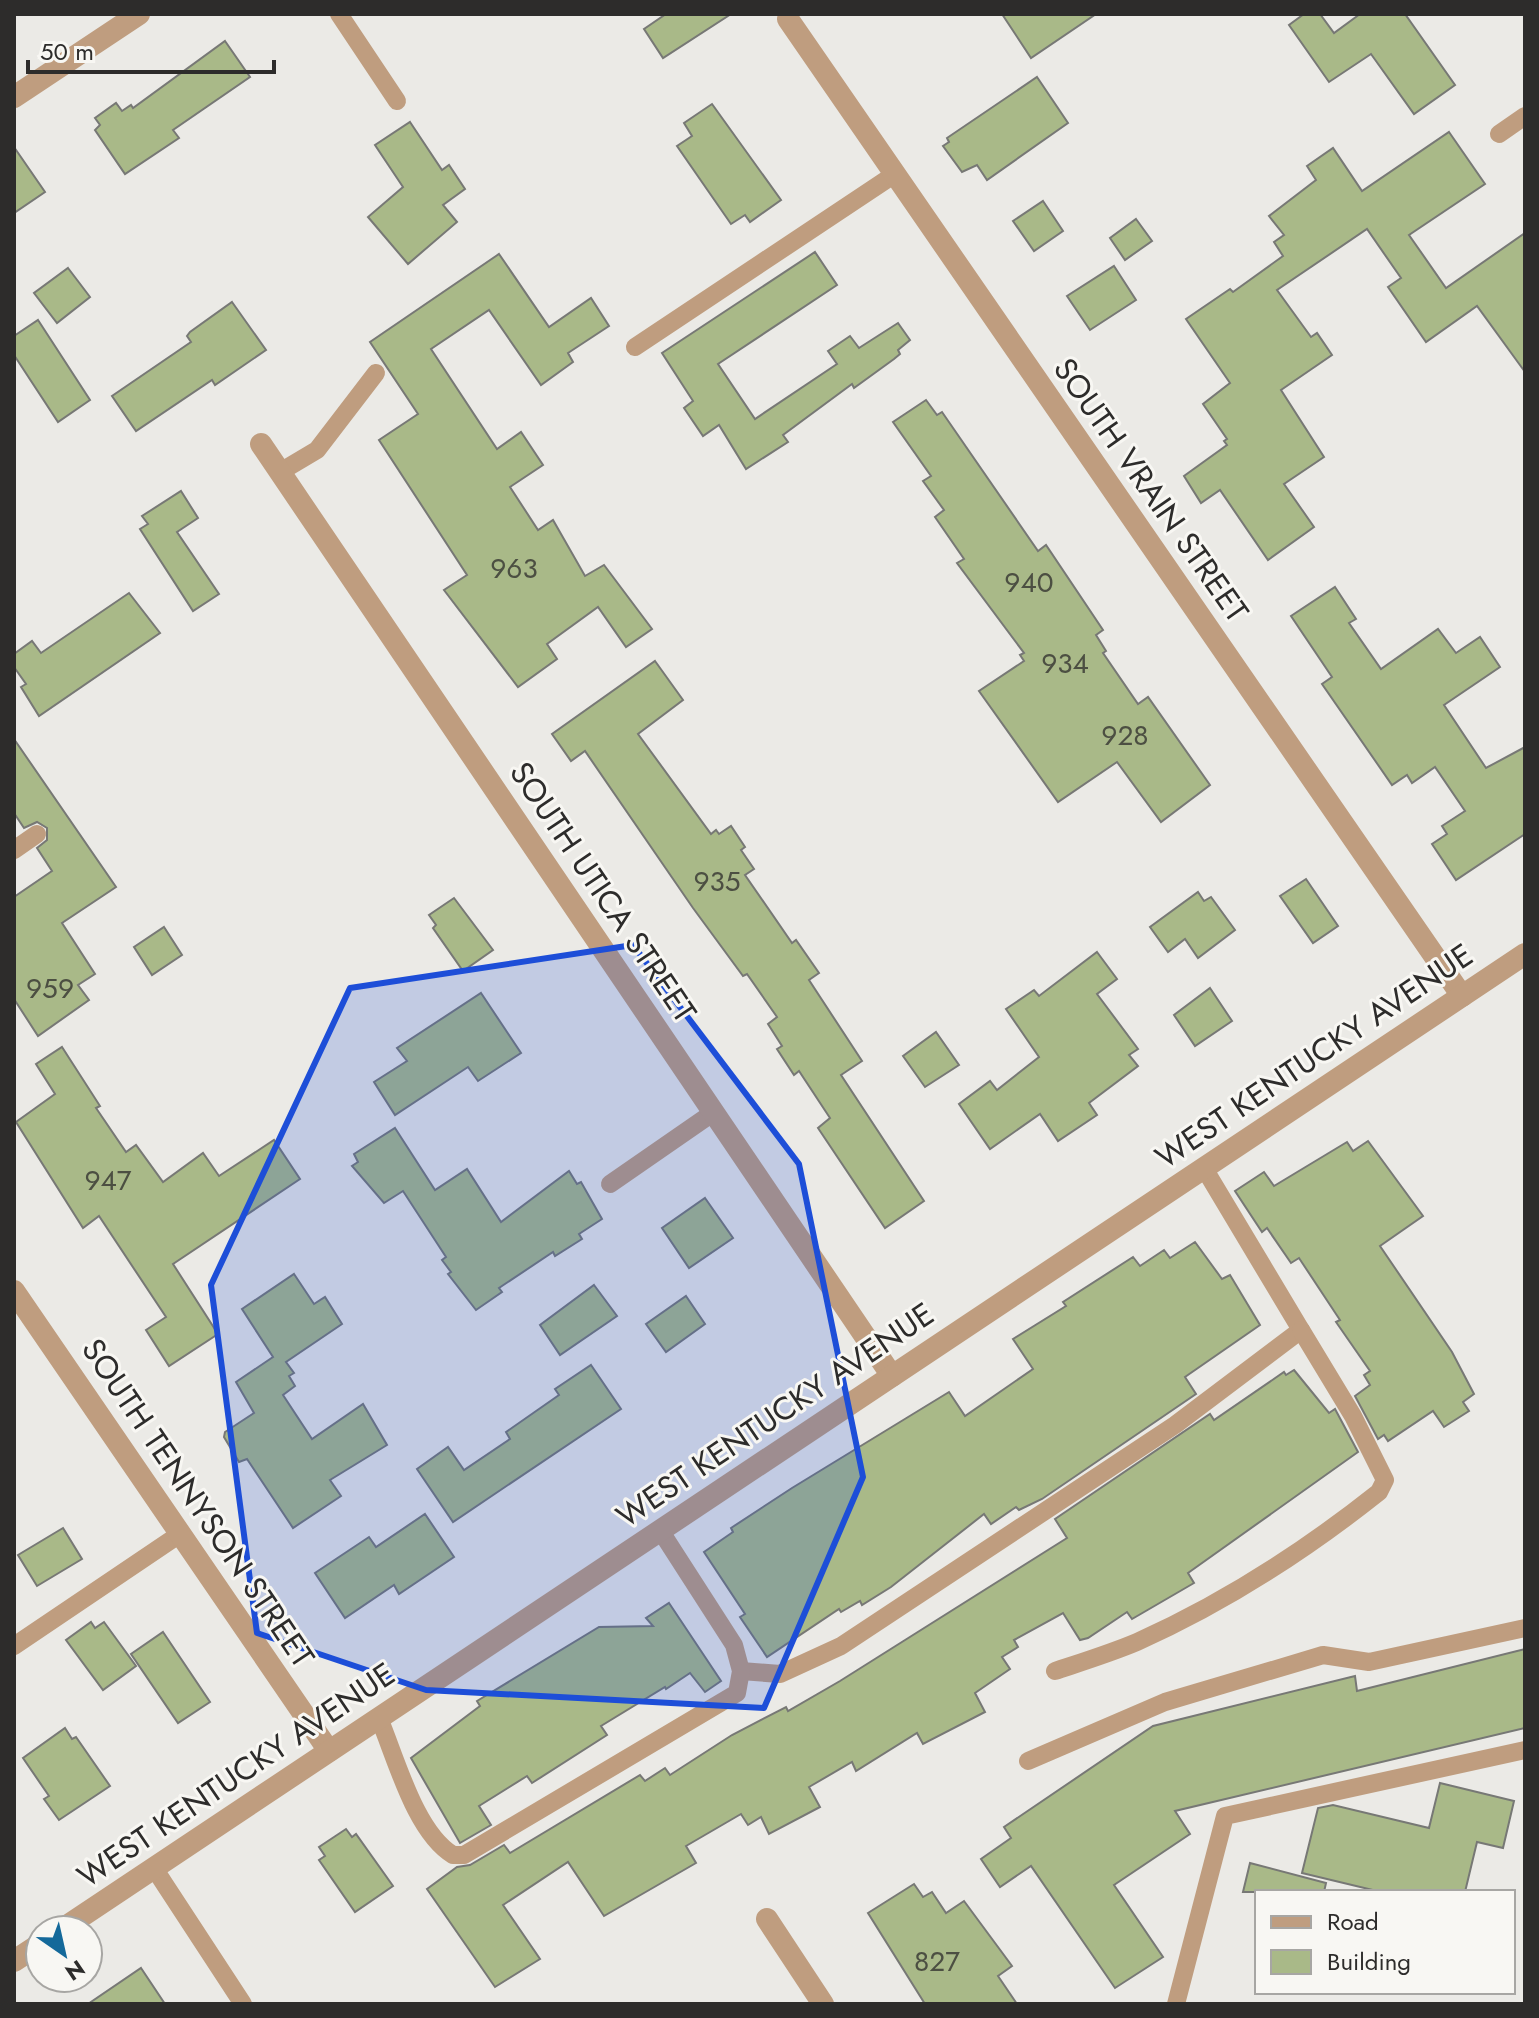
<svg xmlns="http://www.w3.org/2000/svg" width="1539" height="2018" viewBox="0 0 1539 2018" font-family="Jost,sans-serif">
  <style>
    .building { fill: #a9b988; stroke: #777875; stroke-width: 2 }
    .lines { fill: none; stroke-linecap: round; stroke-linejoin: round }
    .service { stroke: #bf9d7f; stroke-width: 18 }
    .minor { stroke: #bf9d7f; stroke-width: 22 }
    .tertiary { stroke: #bf9d7f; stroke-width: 22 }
    .marked { fill: #1d4ed8; fill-opacity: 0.2; stroke: #1d4ed8; stroke-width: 6; stroke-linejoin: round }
    .labels { text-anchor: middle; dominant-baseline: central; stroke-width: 6; stroke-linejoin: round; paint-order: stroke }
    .number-label { font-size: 28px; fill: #4c4f42 }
    .street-label { font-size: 32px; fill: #2d2c2b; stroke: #f8f7f3 }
  </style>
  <rect width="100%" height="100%" fill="#ebeae6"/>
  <!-- building -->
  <g class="building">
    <polygon points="666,14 731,14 663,58 644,29"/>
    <polygon points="1002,14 1096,14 1031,58"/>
    <polygon points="1304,14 1320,14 1334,33 1360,14 1405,14 1455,85 1414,114 1371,54 1329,82 1289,25"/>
    <polygon points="225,41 250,77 173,130 179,138 125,174 95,130 100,125 95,118 116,103 122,111 131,105 133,108"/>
    <polygon points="1037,77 1068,123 987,180 977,165 962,172 943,146 949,142 947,138"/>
    <polygon points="712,104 781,200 750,222 745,215 731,224 677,146 692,136 684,123"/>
    <polygon points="410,122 442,170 449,165 465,189 443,205 457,222 408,264 368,217 403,187 375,145"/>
    <polygon points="1449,132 1485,184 1409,235 1446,288 1525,233 1525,372 1477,306 1426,342 1388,287 1401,278 1367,229 1277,290 1311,337 1317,333 1332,355 1281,390 1324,457 1284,484 1314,527 1268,560 1220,490 1201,503 1184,476 1227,445 1224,441 1227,439 1203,404 1230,383 1186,319 1230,289 1233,292 1283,256 1274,242 1284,235 1269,216 1316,180 1307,166 1333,148 1362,191"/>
    <polygon points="14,147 45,192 14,213"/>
    <polygon points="1043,201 1063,231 1034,251 1013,221"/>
    <polygon points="1136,219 1152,241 1125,260 1110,238"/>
    <polygon points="815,252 837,285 718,364 755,419 837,364 828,351 850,336 859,348 898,323 910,340 898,350 900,354 894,359 854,388 852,384 783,435 788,442 746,469 719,425 703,436 684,408 693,401 662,353"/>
    <polygon points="499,254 549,327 591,298 609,326 568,353 573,362 541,385 489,310 431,349 497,449 521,432 543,465 510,487 538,530 553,520 585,576 604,565 652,629 626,647 598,607 547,644 557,659 518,687 444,590 467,575 379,440 418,414 370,342"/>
    <polygon points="1114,266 1136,300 1090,330 1067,296"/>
    <polygon points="68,268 90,297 57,323 34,293"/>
    <polygon points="232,302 266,350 215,385 212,380 136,431 112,396 191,342 187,336 190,332"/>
    <polygon points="38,320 90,400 58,422 14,355 14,336"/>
    <polygon points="926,400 937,415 942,412 1038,551 1046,545 1103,630 1096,635 1106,651 1103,653 1138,704 1148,697 1210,785 1161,822 1117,762 1058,802 979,691 1024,661 1020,655 1024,653 957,563 964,559 935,517 944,510 923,481 931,476 893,422"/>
    <polygon points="181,491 198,518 177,532 219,594 193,611 140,529 148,524 142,516"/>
    <polygon points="1335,587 1356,619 1349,623 1381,669 1438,629 1456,653 1480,637 1500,667 1444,705 1486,768 1525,747 1525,834 1456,880 1432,844 1447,834 1442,826 1465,811 1435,767 1412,783 1407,775 1392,785 1322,684 1332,677 1291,616"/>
    <polygon points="129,593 160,633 39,716 21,687 26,684 14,667 14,654 32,641 41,653"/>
    <polygon points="655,661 683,700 638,734 711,834 716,830 719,834 731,826 745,847 741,850 754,869 745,875 792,943 796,940 819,973 809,980 862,1061 841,1075 924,1201 885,1228 818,1128 830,1118 799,1071 794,1075 777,1049 782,1046 768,1024 777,1017 747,974 743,976 693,908 585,751 571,761 552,734"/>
    <polygon points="14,739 116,887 62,923 95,974 78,985 89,1000 38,1036 14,999 14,897 52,871 37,848 47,840 47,828 37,822 24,828 14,813"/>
    <polygon points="1306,879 1338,926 1313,943 1280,896"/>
    <polygon points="1198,892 1204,901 1211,897 1235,930 1198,958 1185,939 1168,952 1150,927"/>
    <polygon points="454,898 493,950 463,971 433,928 436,925 429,915"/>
    <polygon points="164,927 182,955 152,975 134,947"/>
    <polygon points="1097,952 1117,979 1097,994 1138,1049 1129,1055 1138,1066 1089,1103 1097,1115 1058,1141 1040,1114 990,1149 959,1104 990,1081 997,1090 1039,1057 1006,1009 1034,990 1039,996"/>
    <polygon points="1210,988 1232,1021 1195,1046 1174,1015"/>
    <polygon points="481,993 521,1053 478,1081 468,1067 395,1115 374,1082 407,1061 397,1048"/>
    <polygon points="936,1032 959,1065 925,1087 903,1056"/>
    <polygon points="62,1047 100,1106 96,1108 126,1152 136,1145 163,1182 203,1153 219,1176 274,1140 300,1179 173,1264 218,1334 169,1366 146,1330 166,1317 99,1216 83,1228 16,1122 55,1094 36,1064"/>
    <polygon points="395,1128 435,1190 467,1169 501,1222 569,1171 577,1184 581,1182 602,1219 579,1234 582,1239 555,1256 553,1252 499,1288 502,1292 476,1310 448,1274 451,1272 442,1260 446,1257 403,1191 384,1203 352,1166 358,1162 354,1154"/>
    <polygon points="1368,1141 1423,1216 1380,1246 1452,1352 1474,1394 1463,1402 1469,1411 1444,1427 1433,1411 1388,1441 1384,1435 1378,1439 1355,1396 1370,1385 1364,1375 1370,1371 1336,1322 1340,1320 1299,1258 1291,1263 1267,1228 1262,1232 1235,1191 1264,1172 1274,1186 1347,1142 1353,1151"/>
    <polygon points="705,1198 733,1238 689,1268 662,1228"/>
    <polygon points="1195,1242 1222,1279 1230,1275 1260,1325 1185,1377 1196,1394 1042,1499 1019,1510 1016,1507 991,1524 984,1514 891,1587 862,1605 860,1601 841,1612 839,1609 767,1657 740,1617 745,1614 704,1552 733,1532 731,1528 792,1488 949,1392 965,1416 1033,1369 1013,1339 1066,1306 1063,1302 1133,1257 1140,1266 1164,1250 1170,1258"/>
    <polygon points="294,1274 314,1304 325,1297 342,1324 286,1362 294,1373 289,1376 295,1386 283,1395 312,1439 363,1404 387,1445 330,1480 341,1496 293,1528 247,1459 239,1462 224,1437 225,1432 254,1413 236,1382 273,1357 242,1309"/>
    <polygon points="594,1285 617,1316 560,1355 540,1325"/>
    <polygon points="686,1296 705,1324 666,1352 646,1324"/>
    <polygon points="591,1365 621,1409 453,1522 417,1469 448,1447 464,1470 510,1439 506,1432 559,1395 555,1389"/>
    <polygon points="1294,1370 1329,1413 1335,1409 1358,1452 1188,1573 1194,1583 1132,1619 1127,1612 1088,1638 1080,1640 1063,1613 1014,1640 1018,1647 1002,1657 1010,1669 975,1693 985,1712 923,1744 917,1733 856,1771 852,1762 809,1787 820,1807 769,1834 761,1817 748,1825 741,1814 686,1846 696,1863 604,1916 568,1862 503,1905 540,1959 495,1987 427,1889 457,1867 470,1865 504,1845 510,1853 640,1775 645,1781 665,1768 670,1775 732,1735 786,1707 788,1711 840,1681 1067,1538 1055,1519 1210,1414 1214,1420 1284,1372 1286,1375"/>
    <polygon points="425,1514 454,1557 399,1594 394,1585 345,1618 315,1573 369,1537 376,1547"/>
    <polygon points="63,1528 82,1559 37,1586 18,1555"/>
    <polygon points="669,1603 721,1681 705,1692 690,1673 666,1689 665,1687 601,1726 607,1735 532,1783 527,1776 479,1806 491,1825 460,1843 411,1758 480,1706 477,1701 599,1627 653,1626 646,1618"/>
    <polygon points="91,1622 95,1628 104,1622 136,1666 103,1690 66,1640"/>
    <polygon points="163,1632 210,1702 178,1723 131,1654"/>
    <polygon points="1525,1649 1525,1728 1175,1811 1190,1834 1114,1885 1163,1957 1115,1988 1031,1866 1000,1887 981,1859 1011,1838 1004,1827 1153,1726 1355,1676 1357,1691"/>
    <polygon points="65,1728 72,1739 76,1737 110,1786 59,1820 44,1799 49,1796 23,1758"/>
    <polygon points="1440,1783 1514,1801 1503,1848 1477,1842 1465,1892 1381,1892 1302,1873 1318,1808 1333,1805 1429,1828"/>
    <polygon points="346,1829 352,1837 356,1834 393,1886 355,1912 319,1860 325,1856 319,1847"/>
    <polygon points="1250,1863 1326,1883 1324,1892 1243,1892"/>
    <polygon points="914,1884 923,1897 932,1892 946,1913 964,1901 1012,1966 998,1976 1017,2004 925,2004 868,1913"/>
    <polygon points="141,1968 165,2004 88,2004"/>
  </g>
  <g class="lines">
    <!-- service -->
    <g class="service">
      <polyline points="339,14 397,101"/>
      <polyline points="1499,134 1525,116"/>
      <polyline points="635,347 895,174"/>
      <polyline points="280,472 317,450 376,373"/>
      <polyline points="14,850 37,834"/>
      <polyline points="610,1184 714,1112"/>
      <polyline points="14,1646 180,1534"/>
      <polyline points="741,1671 780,1674 841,1646 1175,1425 1301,1330 1204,1168"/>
      <path d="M1055,1671c27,-9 56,-18 82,-29 85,-38 169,-92 242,-150l6,-12 -32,-64 -52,-86"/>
      <path d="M379,1718c17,40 36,114 74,137h11l273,-162 4,-22 -7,-26 -74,-115"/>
      <polyline points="1028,1761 1165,1702 1323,1655 1369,1662 1525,1628"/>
      <polyline points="154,1868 243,2004"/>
      <polyline points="1176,2004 1225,1816 1525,1750"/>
    </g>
    <!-- minor -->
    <g class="minor">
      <polyline points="788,19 1462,996"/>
      <polyline points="14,97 139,14"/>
      <polyline points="261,444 892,1376"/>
      <polyline points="767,1919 823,2004"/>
    </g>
    <!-- tertiary -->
    <g class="tertiary">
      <polyline points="14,1291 329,1751"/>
      <polyline points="61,1930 1525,954"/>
      <polyline points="14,1961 40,1944"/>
    </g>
  </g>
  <!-- marked area -->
  <path class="marked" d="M633,945l166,219 64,313 -99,231 -338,-18 -169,-57 -46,-348 139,-297z"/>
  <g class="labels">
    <!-- number labels -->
    <g class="number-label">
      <text x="514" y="568">963</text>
      <text x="1029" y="582">940</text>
      <text x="1065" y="663">934</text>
      <text x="1125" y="735">928</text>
      <text x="717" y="881">935</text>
      <text x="50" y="988">959</text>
      <text x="108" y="1180">947</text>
      <text x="937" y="1961">827</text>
    </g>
    <!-- street labels -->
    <g class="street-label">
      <text transform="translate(1151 490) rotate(55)">SOUTH VRAIN STREET</text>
      <text transform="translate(603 892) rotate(56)">SOUTH UTICA STREET</text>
      <text transform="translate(1314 1056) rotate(-34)">WEST KENTUCKY AVENUE</text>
      <text transform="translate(775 1415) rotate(-34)">WEST KENTUCKY AVENUE</text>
      <text transform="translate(198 1503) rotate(56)">SOUTH TENNYSON STREET</text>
      <text transform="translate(236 1775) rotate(-34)">WEST KENTUCKY AVENUE</text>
    </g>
  </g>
  <!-- border -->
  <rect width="1539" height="2018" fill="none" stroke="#2d2c2b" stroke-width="32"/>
  <!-- legend -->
  <rect x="1255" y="1890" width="260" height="104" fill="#f8f7f3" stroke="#a7a6a3" stroke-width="2"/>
  <rect x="1271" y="1916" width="40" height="12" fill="#bf9d7f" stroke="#a7a6a3" stroke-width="2"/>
  <text x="1327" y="1930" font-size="24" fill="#2d2c2b">Road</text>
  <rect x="1271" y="1950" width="40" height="24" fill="#a9b988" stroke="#a7a6a3" stroke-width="2"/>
  <text x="1327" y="1970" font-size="24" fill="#2d2c2b">Building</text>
  <!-- north arrow -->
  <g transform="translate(64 1954) rotate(146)"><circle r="38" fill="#f8f7f3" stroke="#a7a6a3" stroke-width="2"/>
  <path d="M0-6L14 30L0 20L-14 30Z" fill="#14699a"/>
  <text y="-12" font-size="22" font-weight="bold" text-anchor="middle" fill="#2d2c2b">N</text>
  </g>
  <!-- scale -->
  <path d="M28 60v12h246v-12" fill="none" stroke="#2d2c2b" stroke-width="4"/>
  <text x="40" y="60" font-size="24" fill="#2d2c2b" stroke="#f8f7f3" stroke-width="6" paint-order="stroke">50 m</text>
</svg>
